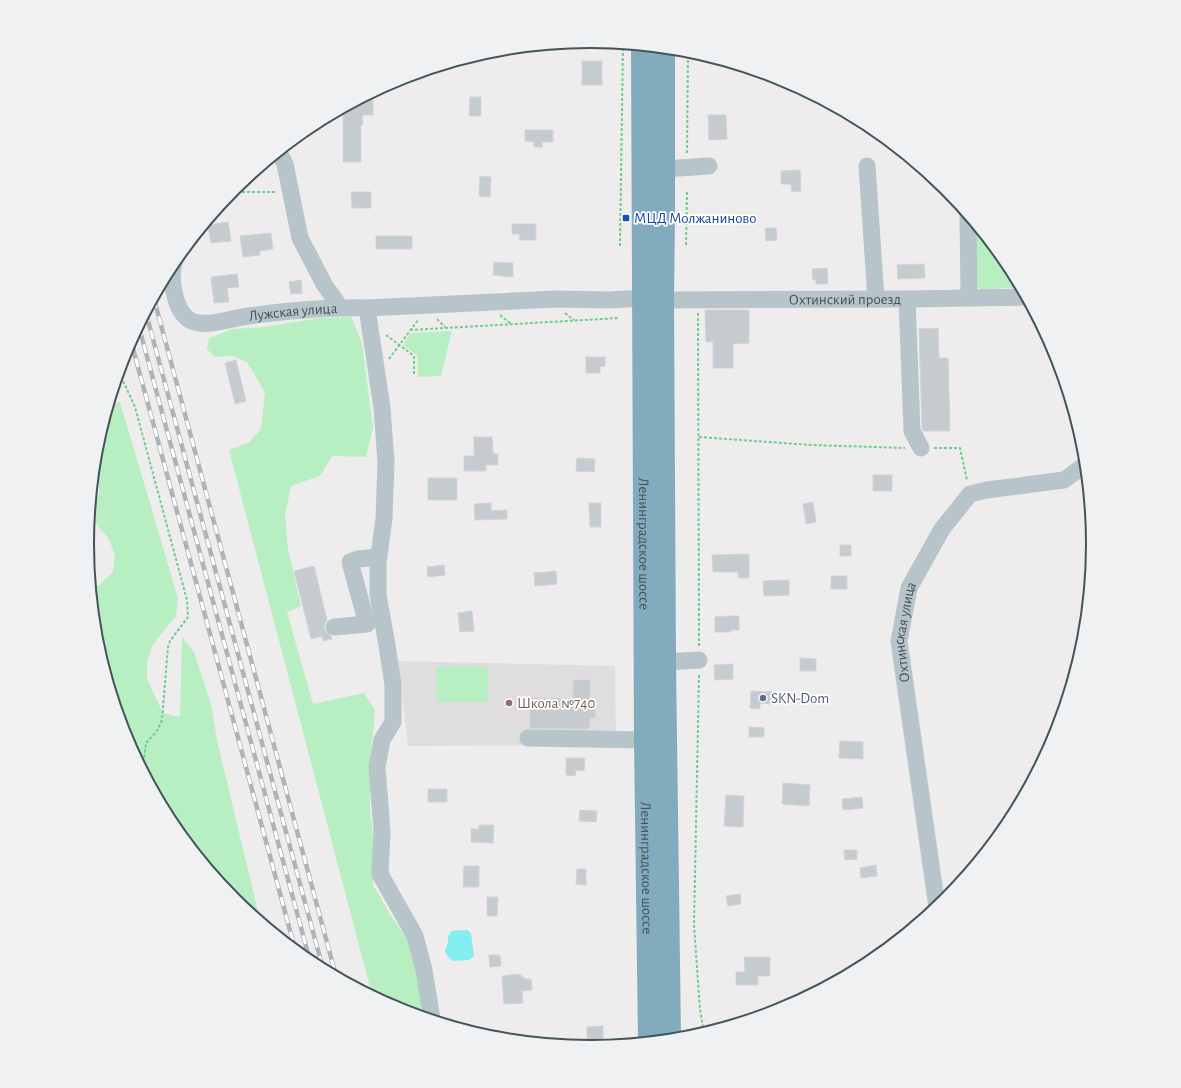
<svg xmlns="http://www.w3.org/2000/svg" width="1181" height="1088" viewBox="0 0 1181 1088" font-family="'Alegreya Sans',sans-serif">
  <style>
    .education { fill: #e0dddf }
    .green { fill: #b8efc2 }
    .water { fill: #84eded }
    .building { fill: #c6cbcf; stroke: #d0d4d8 }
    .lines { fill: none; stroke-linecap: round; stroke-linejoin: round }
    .path { stroke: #6fcd8c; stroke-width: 2; stroke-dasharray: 3 2; stroke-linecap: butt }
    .minor { stroke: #b7c4ca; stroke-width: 17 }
    .highway { stroke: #82abbd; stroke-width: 22 }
    .rail-casing { stroke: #aeb3b7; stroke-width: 4.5 }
    .rail { stroke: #fff; stroke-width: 3; stroke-dasharray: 9; stroke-linecap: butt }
    .transit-dot { fill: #1a4fb4; stroke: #fff; stroke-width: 1.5 }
    .service-dot { fill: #5c6f8a; stroke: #fff; stroke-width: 1.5 }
    .education-dot { fill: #8d6e63; stroke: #fff; stroke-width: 1.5 }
    .labels { text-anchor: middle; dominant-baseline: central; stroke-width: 3.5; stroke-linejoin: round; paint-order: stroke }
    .transit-label { font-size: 15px; fill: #164399; stroke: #fff; text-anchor: start }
    .street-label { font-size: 15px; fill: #44545a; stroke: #fff }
    .service-label { font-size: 15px; fill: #4e5e75; stroke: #fff; text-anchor: start }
    .education-label { font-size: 15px; fill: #785e54; stroke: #fff; text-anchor: start }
    .rim { fill: none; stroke: #44545a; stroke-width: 2 }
  </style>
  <rect width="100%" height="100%" fill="#efeced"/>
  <!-- education -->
  <polygon class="education" points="398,661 615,666 616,745 408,746"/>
  <!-- green -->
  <g class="green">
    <polygon points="974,222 1009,265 1021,288 1002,288 984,291 975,286"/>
    <polygon points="351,317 362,343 373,428 366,457 332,456 320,476 291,486 285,515 288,549 301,606 287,612 313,704 364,693 375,710 374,726 370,760 370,811 375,853 373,885 391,916 411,944 421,979 421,1016 398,1009 372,995 229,450 250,442 261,428 265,392 247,362 232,356 215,357 207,349 209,338 233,329 264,327 319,318"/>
    <polygon points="452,331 441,376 418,377 417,355 403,345 411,333"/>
    <polygon points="120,402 178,598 176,616 153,644 147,661 147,679 163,713 180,717 182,637 194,652 211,704 217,740 260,920 235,900 172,823 126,736 97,642 92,588 99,585 113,572 115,554 108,538 97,525 93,509 100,491 94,474 97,446 110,405"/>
    <rect x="436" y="667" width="52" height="35"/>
  </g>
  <!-- water -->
  <path class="water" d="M467,930l4,3 3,23 -5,4 -16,1c-15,-12 -3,-12 -5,-25l4,-5z"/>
  <!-- building -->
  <g class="building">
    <rect x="582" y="61" width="20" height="24"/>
    <polygon points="470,97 481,97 481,116 469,116"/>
    <polygon points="373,100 373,115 362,115 363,125 361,125 361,162 343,162 343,109 358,101"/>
    <polygon points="708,115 726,115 727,139 709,140"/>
    <polygon points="525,130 553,130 553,142 542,142 542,147 534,147 534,142 525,141"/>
    <polygon points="800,170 801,191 792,192 791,184 781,184 781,171"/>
    <polygon points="480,176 491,177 490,197 479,196"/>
    <polygon points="351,192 371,192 371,208 352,208"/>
    <polygon points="228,222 231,241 211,243 208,225"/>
    <polygon points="512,224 536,224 536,240 519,240 520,234 512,234"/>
    <polygon points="765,228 776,228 777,240 766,241"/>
    <polygon points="271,233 273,249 260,251 260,255 243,257 240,236"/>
    <rect x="376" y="236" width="36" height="13"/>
    <polygon points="494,262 513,263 513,277 493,275"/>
    <polygon points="924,264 925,278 898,279 897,265"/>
    <polygon points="827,268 828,284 816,284 816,280 813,280 812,269"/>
    <polygon points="237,274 239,287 227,288 229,302 214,303 211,277"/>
    <polygon points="301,280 302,293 291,294 289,282"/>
    <polygon points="705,310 749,310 749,343 733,344 733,368 713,368 713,342 706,342"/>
    <polygon points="938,328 939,358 948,358 950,431 923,431 922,428 919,329"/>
    <polygon points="586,357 605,357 605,366 600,367 600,373 586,373"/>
    <polygon points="236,360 246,401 235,404 225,363"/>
    <polygon points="474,437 492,437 493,454 498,454 498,465 486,465 486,471 464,471 464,456 474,456"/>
    <polygon points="577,458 595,459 594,472 576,471"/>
    <rect x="873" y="475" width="19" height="16"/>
    <rect x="428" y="478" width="29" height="22"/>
    <polygon points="813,502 816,522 806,524 803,504"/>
    <polygon points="491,503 491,511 507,510 507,519 475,520 474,504"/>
    <polygon points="589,503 601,503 601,527 590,527"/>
    <rect x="840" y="545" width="11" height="11"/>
    <polygon points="749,554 749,578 739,578 738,572 713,572 712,555"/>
    <polygon points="444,565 445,575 428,577 427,567"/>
    <polygon points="314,566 327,620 325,623 324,628 326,632 331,636 332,639 323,641 322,636 311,639 294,571"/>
    <polygon points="556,571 557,584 535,586 534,573"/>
    <rect x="831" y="576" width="16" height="13"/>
    <polygon points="789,580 789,595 764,596 763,581"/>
    <polygon points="472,611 474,631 460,632 458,613"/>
    <polygon points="728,616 739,616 739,630 731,630 731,632 715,632 715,617"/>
    <polygon points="800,658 816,659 816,671 800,671"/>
    <polygon points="733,664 733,679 715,680 714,665"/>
    <polygon points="573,680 590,680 590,704 595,704 595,718 590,717 589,729 530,728 530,698 573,699"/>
    <polygon points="751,691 774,692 774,704 760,703 760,709 750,708"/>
    <polygon points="749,727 764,728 764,737 749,737"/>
    <polygon points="840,741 863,742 863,759 839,758"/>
    <polygon points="566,758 585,758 584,771 576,770 575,776 566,775"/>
    <polygon points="783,783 810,785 809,806 782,804"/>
    <rect x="428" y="789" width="19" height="13"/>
    <polygon points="726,795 744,796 743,827 724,826"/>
    <polygon points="862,797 863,808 843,810 842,799"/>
    <polygon points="580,810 597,811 596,822 579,821"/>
    <polygon points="479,825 494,825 493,843 471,842 471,829 479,829"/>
    <polygon points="844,850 857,850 857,859 845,860"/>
    <polygon points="876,865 877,876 861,878 860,868"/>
    <polygon points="464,866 479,866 479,887 463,887"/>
    <polygon points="577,869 586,869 586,885 576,884"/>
    <polygon points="740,894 741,904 728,906 726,896"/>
    <polygon points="487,897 498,897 497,916 487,916"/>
    <polygon points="489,955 500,955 501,966 490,967"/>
    <polygon points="744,957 770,957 770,976 758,976 758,985 736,985 736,972 745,972"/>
    <polygon points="521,974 521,977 524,977 524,979 531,979 532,990 522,991 523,1003 504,1004 502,976"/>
    <polygon points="603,1026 603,1043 587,1043 587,1027"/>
  </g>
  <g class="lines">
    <!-- path -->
    <g class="path">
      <polyline points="687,153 688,51"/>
      <polyline points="232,192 277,192"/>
      <polyline points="686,245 687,191"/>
      <polyline points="620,246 623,44"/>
      <polyline points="1014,274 1014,284"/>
      <polyline points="565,313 574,320"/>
      <polyline points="698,313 699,646"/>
      <polyline points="500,315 511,324"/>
      <polyline points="437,319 445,327"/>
      <polyline points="410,330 619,318"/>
      <polyline points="386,335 414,356 414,376"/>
      <polyline points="389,359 418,320"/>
      <polyline points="119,372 135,407 187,600 188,617 170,641 168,647 162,720 157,731 146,743 143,769"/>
      <polyline points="699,437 811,445 905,448"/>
      <polyline points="934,448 960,448 967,480"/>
      <polyline points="699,675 694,925 700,1010 704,1033"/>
    </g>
    <!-- minor -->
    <g class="minor">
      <polyline points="279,152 285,164 300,238 324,284 340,307"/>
      <polyline points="867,166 876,299"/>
      <polyline points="664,169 709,166"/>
      <polyline points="968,215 969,298"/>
      <path id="s1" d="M174,263c-5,16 1,53 20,59 14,5 38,-4 54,-6 39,-5 79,-9 119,-8l189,-9 53,1 33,-2"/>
      <polyline points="907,299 912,431 921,448"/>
      <path id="s2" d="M663,300l244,-1 119,-2"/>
      <polyline points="367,308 382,408 386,462 384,518 378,563 378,595 387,645 393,685 393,722 382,740 377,767 382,832 380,874 415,936 424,970 432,1019"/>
      <polyline points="334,627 367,624 350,562 358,559 378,557"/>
      <polyline points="665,662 699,660"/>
      <polyline points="528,738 645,740"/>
      <path id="s3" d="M937,907l-38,-266 10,-53 33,-59 28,-35 17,-4 77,-10 22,-16"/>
    </g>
    <!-- highway -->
    <g class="highway">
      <path id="s4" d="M642,46l3,694 4,301"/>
      <polyline points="664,48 664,217 663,300 665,662 670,1039"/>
    </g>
    <defs>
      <g id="rail">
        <polyline points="154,299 336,976"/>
        <polyline points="146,313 323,969"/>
        <polyline points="139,327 310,961"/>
        <polyline points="131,341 295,949"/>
      </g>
    </defs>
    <!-- rail casing -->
    <use href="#rail" class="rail-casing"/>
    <!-- rail -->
    <use href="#rail" class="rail"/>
  </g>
  <!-- markers -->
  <rect class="transit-dot" x="622" y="214" width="8" height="8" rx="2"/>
  <circle class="service-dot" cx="763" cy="698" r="4"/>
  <circle class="education-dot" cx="509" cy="703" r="4"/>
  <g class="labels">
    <!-- transit labels -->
    <g class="transit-label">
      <text x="634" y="218">МЦД Молжаниново</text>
    </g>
    <!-- street labels -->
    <g class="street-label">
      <text stroke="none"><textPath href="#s2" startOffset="182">Охтинский проезд</textPath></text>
      <text stroke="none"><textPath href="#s1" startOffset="167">Лужская улица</textPath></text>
      <text stroke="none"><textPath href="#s4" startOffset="498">Ленинградское шоссе</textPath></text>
      <text stroke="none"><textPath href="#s3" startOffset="278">Охтинская улица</textPath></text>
      <text stroke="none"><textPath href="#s4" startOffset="822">Ленинградское шоссе</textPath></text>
    </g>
    <!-- service labels -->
    <g class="service-label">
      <text x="771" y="698">SKN-Dom</text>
    </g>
    <!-- education labels -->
    <g class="education-label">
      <text x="517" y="703">Школа №740</text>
    </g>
  </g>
  <!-- crop -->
  <path d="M0 0H1181V1088H0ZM94 544a496 496 0 1 1 992 0a496 496 0 1 1-992 0Z" fill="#f0f1f2" fill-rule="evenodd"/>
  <path class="rim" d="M94 544a496 496 0 1 1 992 0a496 496 0 1 1-992 0Z"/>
</svg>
